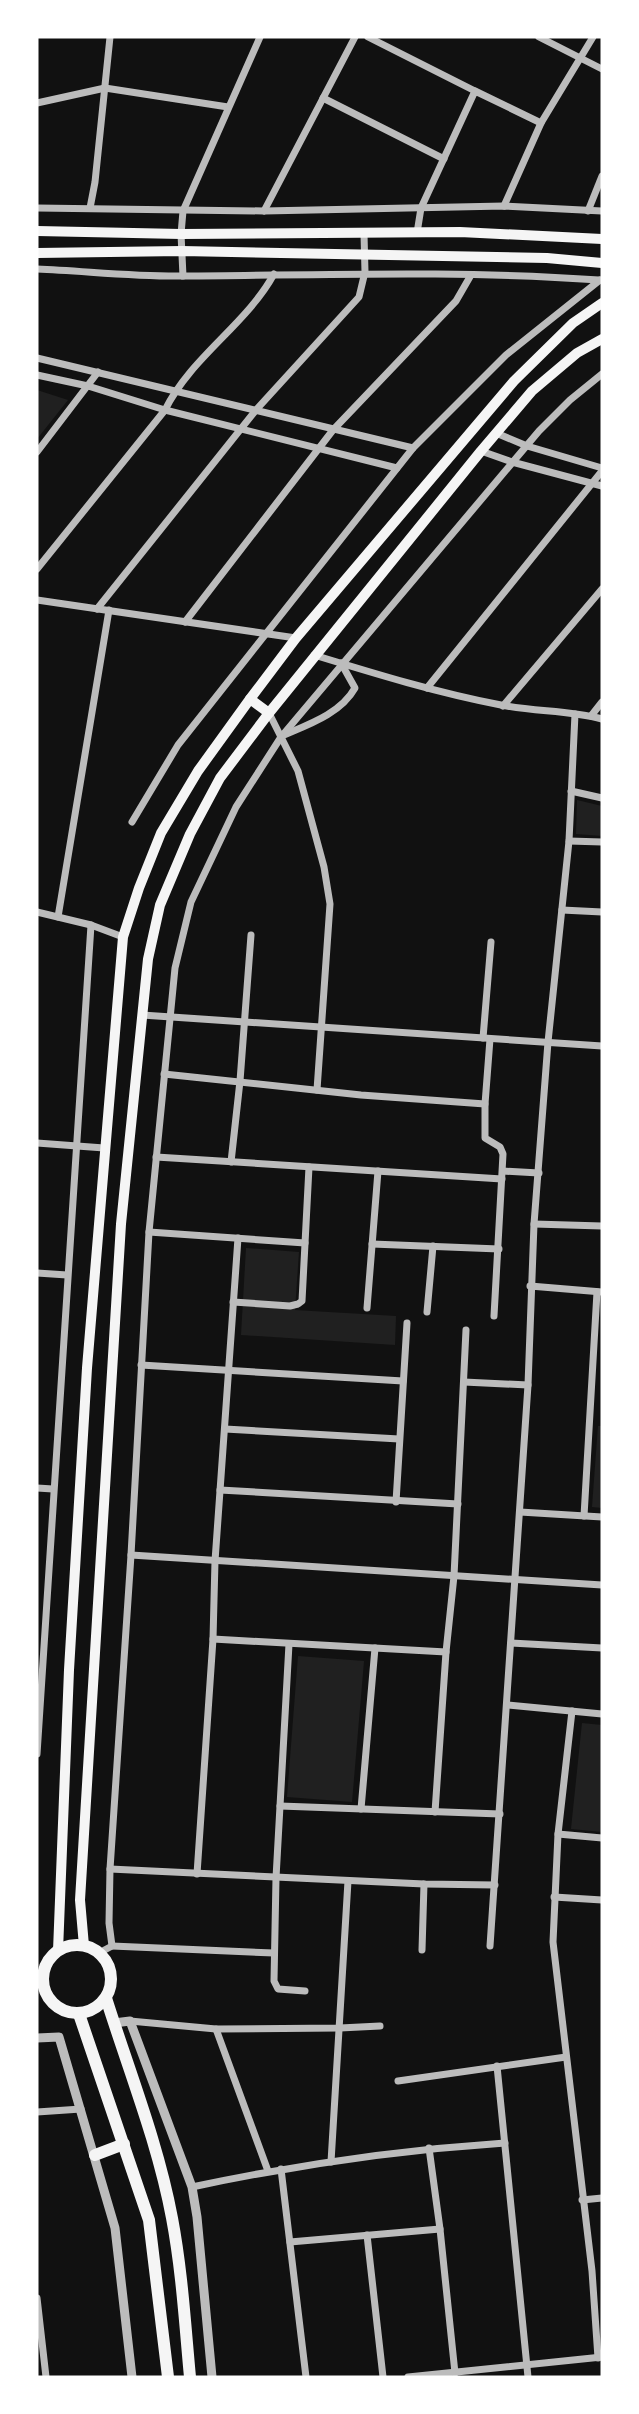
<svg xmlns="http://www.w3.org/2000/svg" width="639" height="2414" viewBox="0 0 639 2414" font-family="'Asap Condensed',sans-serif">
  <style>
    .green { fill: #202020 }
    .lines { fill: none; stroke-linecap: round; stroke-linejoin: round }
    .minor { stroke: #bcbcbc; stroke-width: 7 }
    .tertiary { stroke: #bcbcbc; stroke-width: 9 }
    .secondary { stroke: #f5f5f5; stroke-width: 10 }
    .trunk { stroke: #f5f5f5; stroke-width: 12 }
  </style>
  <rect width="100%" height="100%" fill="#111"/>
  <!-- green -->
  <g class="green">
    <polygon points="37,390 68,400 37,439"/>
    <polygon points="577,800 602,806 602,836 576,834"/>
    <polygon points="246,1248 299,1252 295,1310 396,1316 395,1345 241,1335"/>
    <polygon points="598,1426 602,1426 602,1508 592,1507"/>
    <polygon points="298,1656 364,1661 352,1802 287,1797"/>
    <polygon points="582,1723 602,1725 602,1832 571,1829"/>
  </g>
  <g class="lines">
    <!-- minor -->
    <g class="minor">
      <polyline points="368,37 475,91"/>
      <polyline points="539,37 602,69"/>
      <polyline points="323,98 444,159"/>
      <polyline points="37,103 105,88 228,107"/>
      <polyline points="504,206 541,123"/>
      <polyline points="37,208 264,211 504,206 602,211"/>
      <polyline points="90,208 95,182 110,37"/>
      <polyline points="264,211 355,37"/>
      <polyline points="588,211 602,176"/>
      <polyline points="417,233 421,208 475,91 541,123 593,37"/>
      <path d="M37,269c49,2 99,8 148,7 138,-1 276,-6 414,4"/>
      <polyline points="183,276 181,234 183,211 260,37"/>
      <polyline points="37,358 413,448"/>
      <polyline points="37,375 88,386 165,410 397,468"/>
      <polyline points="496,433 527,446 602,468"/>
      <polyline points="481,451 512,462 602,486"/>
      <polyline points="37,452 98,372"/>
      <path d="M37,569l128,-159c26,-53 81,-85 109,-136"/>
      <polyline points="37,600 296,638"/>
      <polyline points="97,609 256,410 359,297 365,272 364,234"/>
      <polyline points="185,622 333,430 456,301 471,275"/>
      <path d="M314,655c62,19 124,38 187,50 34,7 68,5 101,14"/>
      <polyline points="427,688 602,471"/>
      <polyline points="503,706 602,589"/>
      <polyline points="591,716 602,702"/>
      <path d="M284,735c26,-11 57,-22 71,-47l-14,-25"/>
      <polyline points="571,791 602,798"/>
      <polyline points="132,822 178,745 413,448 506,355 600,280"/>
      <polyline points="569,841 602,842"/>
      <polyline points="562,910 602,912"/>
      <polyline points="37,912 91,925 123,937"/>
      <polyline points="58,917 109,610"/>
      <polyline points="142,1015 602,1046"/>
      <polyline points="483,1038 491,942"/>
      <polyline points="164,1074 361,1095 485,1104 490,1039"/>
      <polyline points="317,1090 330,904 324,867 298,771 281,737 539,431 570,400 602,374"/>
      <polyline points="485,1104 485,1138 500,1147 503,1154 494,1316"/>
      <polyline points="37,1143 104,1148"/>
      <polyline points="156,1157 502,1179"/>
      <polyline points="231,1162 240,1081 251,935"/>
      <polyline points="503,1171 539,1173"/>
      <polyline points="534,1224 602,1226"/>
      <polyline points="149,1232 305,1243"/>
      <polyline points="372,1244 499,1249"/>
      <polyline points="37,1273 67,1275"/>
      <polyline points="530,1286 602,1292"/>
      <polyline points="233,1302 290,1306 298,1304 302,1301 309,1167"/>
      <polyline points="367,1308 378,1171"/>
      <polyline points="427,1312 433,1246"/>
      <polyline points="141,1365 403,1381"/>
      <polyline points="464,1382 528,1385"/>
      <polyline points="225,1429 399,1439"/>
      <polyline points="37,1488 53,1489"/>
      <polyline points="220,1490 458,1504"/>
      <polyline points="396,1502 407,1323"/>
      <polyline points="520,1512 602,1517"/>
      <polyline points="584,1516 597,1292"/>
      <polyline points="131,1555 602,1585"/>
      <polyline points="213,1639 446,1652"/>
      <polyline points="511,1643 602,1648"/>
      <polyline points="289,1644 276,1878 274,1981 278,1989 305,1991"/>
      <polyline points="507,1705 602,1714"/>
      <polyline points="572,1711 558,1834 553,1942 592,2271 598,2358"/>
      <polyline points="37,1754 91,925"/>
      <polyline points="280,1806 500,1814"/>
      <polyline points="361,1809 375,1648"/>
      <polyline points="435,1812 446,1652 454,1576 466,1330"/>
      <polyline points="558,1834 602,1838"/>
      <polyline points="110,1869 424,1884 495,1885"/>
      <polyline points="197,1874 213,1639 215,1561 238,1238"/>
      <polyline points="554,1897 602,1900"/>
      <polyline points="112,1946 274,1953"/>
      <polyline points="490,1946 528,1385 534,1224 548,1042 569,841 575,714"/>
      <polyline points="422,1950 424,1884"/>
      <polyline points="99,1953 112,1946 109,1923 110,1869 131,1555 149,1232 175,968 191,902 236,807 281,737 269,713"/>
      <polyline points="130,2021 216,2029 340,2028 380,2026"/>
      <polyline points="216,2029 268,2171"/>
      <polyline points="497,2066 528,2377"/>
      <polyline points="398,2081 566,2057"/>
      <polyline points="37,2112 81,2109"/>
      <polyline points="429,2148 440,2229 455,2373"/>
      <polyline points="331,2162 348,1881"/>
      <polyline points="281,2169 306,2377"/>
      <path d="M192,2187c103,-22 208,-37 313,-44"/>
      <polyline points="582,2200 602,2198"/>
      <polyline points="367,2235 383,2377"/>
      <polyline points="290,2242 440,2229"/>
      <polyline points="37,2298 46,2377"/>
      <polyline points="408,2377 602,2357"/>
    </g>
    <!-- tertiary -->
    <g class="tertiary">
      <polyline points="114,2023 130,2021 192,2187 197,2217 212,2377"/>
      <polyline points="37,2038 59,2037 115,2228 132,2377"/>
    </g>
    <!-- secondary -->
    <g class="secondary">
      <polyline points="37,231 181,234 460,232 602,239"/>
      <polyline points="37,253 182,251 547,258 602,263"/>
      <polyline points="250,699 269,713"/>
      <polyline points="84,1946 80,1900 121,1224 148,959 160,905 190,834 220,778 269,713 481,451 532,391 577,353 602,339"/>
      <polyline points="58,1951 69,1670 87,1368 123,937 139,888 161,833 198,771 250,699 296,638 514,381 573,323 602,303"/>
    </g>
    <!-- trunk -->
    <g class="trunk">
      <circle cx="77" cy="1979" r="34"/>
      <path d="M106,1998c23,73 52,145 66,220 10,53 13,106 18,159"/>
      <polyline points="79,2014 149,2220 168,2377"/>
      <polyline points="95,2155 124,2144"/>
    </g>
  </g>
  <!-- border -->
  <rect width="639" height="2414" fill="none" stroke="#ffffff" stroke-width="77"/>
</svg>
